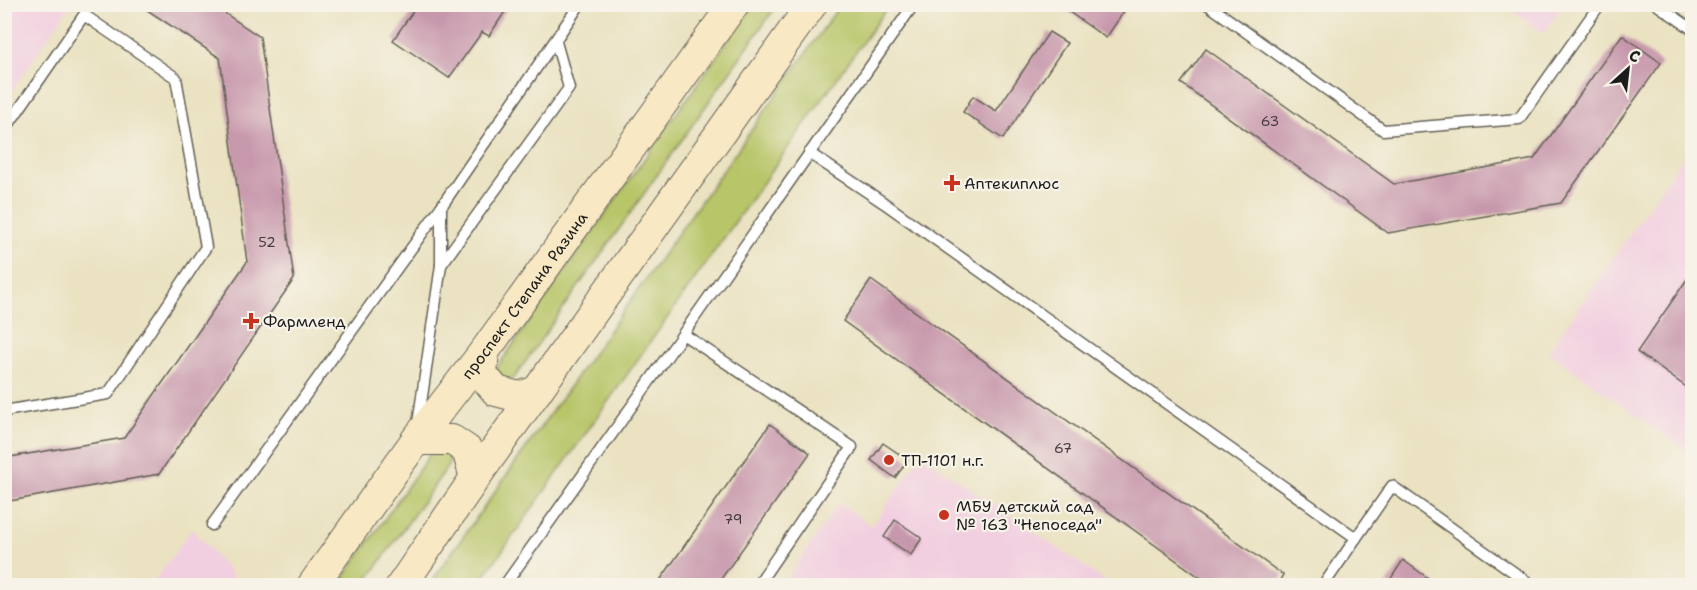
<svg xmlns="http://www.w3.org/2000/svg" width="1697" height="590" viewBox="0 0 1697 590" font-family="'Shantell Sans',sans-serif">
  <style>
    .built { fill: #f2cfe0 }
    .green { fill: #b8c567; stroke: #6a7042; stroke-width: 1.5 }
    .building { fill: #c798ac }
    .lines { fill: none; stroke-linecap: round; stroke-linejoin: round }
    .service-casing { stroke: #646156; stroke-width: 13 }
    .secondary-casing { stroke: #646156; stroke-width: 32 }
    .service { stroke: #fff; stroke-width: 10 }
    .secondary { stroke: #f8e8c3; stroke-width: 30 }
    .poi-dot { fill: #c8321e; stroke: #f7f3e8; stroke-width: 2 }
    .labels { text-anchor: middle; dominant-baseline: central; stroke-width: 4.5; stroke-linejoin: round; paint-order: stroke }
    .number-label { font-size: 14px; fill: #473b40 }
    .poi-label { font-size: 16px; fill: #1c1c1c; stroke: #f7f3e8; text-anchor: start }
    .street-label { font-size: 16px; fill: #1c1c1c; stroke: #f7f3e8 }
  </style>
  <rect width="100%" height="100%" fill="#f7f3e8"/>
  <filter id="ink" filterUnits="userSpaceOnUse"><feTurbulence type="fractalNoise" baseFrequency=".0167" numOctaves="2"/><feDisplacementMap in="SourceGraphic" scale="12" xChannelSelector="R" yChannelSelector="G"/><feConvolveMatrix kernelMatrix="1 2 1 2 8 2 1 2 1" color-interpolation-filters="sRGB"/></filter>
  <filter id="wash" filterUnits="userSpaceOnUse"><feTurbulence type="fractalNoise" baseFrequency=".008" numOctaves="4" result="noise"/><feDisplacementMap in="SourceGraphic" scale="24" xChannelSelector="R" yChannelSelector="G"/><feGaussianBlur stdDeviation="1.35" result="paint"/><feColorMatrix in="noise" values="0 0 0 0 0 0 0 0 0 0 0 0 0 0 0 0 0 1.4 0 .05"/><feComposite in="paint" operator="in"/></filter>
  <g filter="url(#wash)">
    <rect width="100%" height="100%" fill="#eae2c1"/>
    <!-- built -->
    <g class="built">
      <polygon points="5,4 70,5 5,101 4,5"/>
      <polygon points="1503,5 1563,5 1544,33"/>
      <polygon points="1692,144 1692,455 1548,352"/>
      <polygon points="921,455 1111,585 782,586 839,503 872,526"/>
      <polygon points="192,529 234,577 228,585 151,585"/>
    </g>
    <!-- green -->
    <g class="green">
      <polygon points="753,5 777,5 514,378 508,381 495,372 498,366"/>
      <polygon points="840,5 889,5 478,585 431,585 436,575"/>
      <polygon points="448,452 450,458 448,466 364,585 338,586 430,454"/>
    </g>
    <g id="blocks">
      <!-- building -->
      <g class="building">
        <polygon points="138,4 211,4 260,37 294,279 159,474 4,502 4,458 124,438 247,262 220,58"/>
        <polygon points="418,4 510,4 489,36 482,32 449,78 393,40"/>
        <polygon points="1069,4 1129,4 1106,38 1065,9"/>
        <polygon points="1049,32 1067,43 1003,139 963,112 973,96 996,111"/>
        <polygon points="1622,35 1661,63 1561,203 1388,233 1181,83 1206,49 1394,184 1534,159"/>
        <polygon points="1692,272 1692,391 1637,352"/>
        <polygon points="871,280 1283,575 1276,586 1212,586 843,321"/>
        <polygon points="770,424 810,453 716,586 656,586"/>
        <polygon points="883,443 908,460 895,478 871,460"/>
        <polygon points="895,520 922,538 911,555 884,537"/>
        <polygon points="1403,560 1439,586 1386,586"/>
      </g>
    </g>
  </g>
  <g filter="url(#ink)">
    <use href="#blocks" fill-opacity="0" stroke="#646156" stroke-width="1.5"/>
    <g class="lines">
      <defs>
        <g id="service">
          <polyline points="1207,4 1383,130 1519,119 1600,4"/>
          <polyline points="1656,4 1692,29"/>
          <polyline points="4,131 84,15 176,78 206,247 108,394 4,411"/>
          <polyline points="809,153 884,203 1356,538 1392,486 1533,586"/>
          <polyline points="441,265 569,88 556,42"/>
          <polyline points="683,334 852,447 757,586"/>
          <polyline points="418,424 441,265 441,207 580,4"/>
          <polyline points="212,525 441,207"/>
          <polyline points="504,586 683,334 914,4"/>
          <polyline points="1323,586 1356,538"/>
        </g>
        <g id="secondary">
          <polyline points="484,352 482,374 496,391 519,397 537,391"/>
          <polyline points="416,440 452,440 467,450 475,478"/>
          <path id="s1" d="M312,586l104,-146 68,-88 250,-348"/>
          <polyline points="401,586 475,478 812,4"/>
        </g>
      </defs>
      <!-- service casing -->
      <use href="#service" class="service-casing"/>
      <!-- secondary casing -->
      <use href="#secondary" class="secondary-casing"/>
      <!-- service -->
      <use href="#service" class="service"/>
      <!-- secondary -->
      <use href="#secondary" class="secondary"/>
    </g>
  </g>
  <!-- markers -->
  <g class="poi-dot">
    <path d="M949 174h6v6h6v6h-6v6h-6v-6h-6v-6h6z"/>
    <path d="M248 312h6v6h6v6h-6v6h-6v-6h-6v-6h6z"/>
    <circle cx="889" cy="460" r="6"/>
    <circle cx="944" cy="515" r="6"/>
  </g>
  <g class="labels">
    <!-- number labels -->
    <g class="number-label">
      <text x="1270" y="121">63</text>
      <text x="267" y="242">52</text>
      <text x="1063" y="448">67</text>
      <text x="733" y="519">79</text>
    </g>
    <!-- poi labels -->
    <g class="poi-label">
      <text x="964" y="183">Аптекиплюс</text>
      <text x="263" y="321">Фармленд</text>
      <text x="901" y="460">ТП-1101 н.г.</text>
      <text x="956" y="506">МБУ детский сад<tspan x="956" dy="18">№ 163 "Непоседа"</tspan></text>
    </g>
    <!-- street labels -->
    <g class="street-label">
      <text stroke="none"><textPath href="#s1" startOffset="360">проспект Степана Разина</textPath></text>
    </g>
  </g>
  <!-- margin -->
  <rect width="1697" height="590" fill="none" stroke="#f7f3e8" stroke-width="24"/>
  <!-- north arrow -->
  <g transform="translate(1628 69) rotate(27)" stroke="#f7f3e8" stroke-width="4.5" paint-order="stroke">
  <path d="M0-4.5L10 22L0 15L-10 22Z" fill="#1c1c1c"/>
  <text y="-9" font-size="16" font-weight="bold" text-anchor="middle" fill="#1c1c1c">С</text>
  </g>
</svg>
